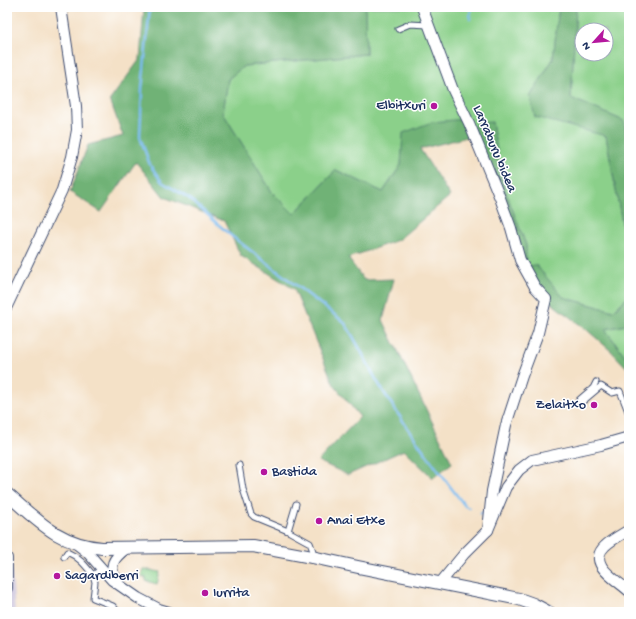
<svg xmlns="http://www.w3.org/2000/svg" width="636" height="619" viewBox="0 0 636 619" font-family="'Gochi Hand',sans-serif">
  <style>
    .industrial { fill: #c7c0d9 }
    .green { fill: #8bd08a; stroke: #538074; fill-rule: evenodd }
    .forest { fill: #70b276; stroke: #46706a }
    .lines { fill: none; stroke-linecap: round; stroke-linejoin: round }
    .stream { stroke: #7cbcf0; stroke-width: 2.5 }
    .service-casing { stroke: #3c4a6e; stroke-width: 7 }
    .minor-casing { stroke: #3c4a6e; stroke-width: 12 }
    .tertiary-casing { stroke: #3c4a6e; stroke-width: 14 }
    .service { stroke: #fff; stroke-width: 5 }
    .minor { stroke: #fff; stroke-width: 10 }
    .tertiary { stroke: #fff; stroke-width: 12 }
    .poi-dot { fill: #b5179e; stroke: #fff; stroke-width: 1.5 }
    .labels { text-anchor: middle; dominant-baseline: central; stroke-width: 3; stroke-linejoin: round; paint-order: stroke }
    .poi-label { font-size: 14px; fill: #1b2f5e; stroke: #fff; text-anchor: start }
    .street-label { font-size: 14px; fill: #1b2f5e; stroke: #fff }
  </style>
  <rect width="100%" height="100%" fill="#fff"/>
  <filter id="ink" filterUnits="userSpaceOnUse"><feTurbulence type="fractalNoise" baseFrequency=".025" numOctaves="2"/><feDisplacementMap in="SourceGraphic" scale="8" xChannelSelector="R" yChannelSelector="G"/><feConvolveMatrix kernelMatrix="1 2 1 2 8 2 1 2 1" color-interpolation-filters="sRGB"/></filter>
  <filter id="wash" filterUnits="userSpaceOnUse"><feTurbulence type="fractalNoise" baseFrequency=".012" numOctaves="4" result="noise"/><feDisplacementMap in="SourceGraphic" scale="16" xChannelSelector="R" yChannelSelector="G"/><feGaussianBlur stdDeviation="0.9" result="paint"/><feColorMatrix in="noise" values="0 0 0 0 0 0 0 0 0 0 0 0 0 0 0 0 0 1.4 0 .05"/><feComposite in="paint" operator="in"/></filter>
  <g filter="url(#wash)">
    <rect width="100%" height="100%" fill="#f4e1c7"/>
    <!-- industrial -->
    <polygon class="industrial" points="7,512 15,612 7,612"/>
    <!-- green -->
    <g class="green">
      <polygon points="365,7 559,7 553,59 530,97 606,136 629,261 629,296 613,311 562,297 536,265 525,267 526,245 503,185 492,122 471,136 404,133 401,165 383,192 336,170 294,214 272,192 223,113 228,79 244,66 366,54"/>
      <path d="M576,7h53v142l-5,-28 -53,-23zM582,30h24v24h-24z"/>
      <polygon points="629,322 629,361 605,329 626,325"/>
      <polygon points="143,569 160,572 157,584 146,581 146,578 141,576"/>
    </g>
    <!-- forest -->
    <g class="forest">
      <polygon points="144,7 365,7 366,54 244,66 228,79 223,113 272,192 294,214 336,170 383,192 401,165 403,133 432,122 465,119 471,136 420,149 450,196 398,240 348,258 364,280 394,279 383,320 452,463 433,478 404,450 348,475 318,461 360,417 334,385 294,289 241,256 224,221 164,197 136,162 101,212 70,192 88,145 123,136 110,100 140,59"/>
      <polygon points="559,7 576,7 571,98 624,121 629,149 629,261 606,136 535,117 530,97 553,59"/>
      <polygon points="492,122 503,185 526,245 526,266 536,265 563,297 613,311 629,296 629,322 626,325 605,329 629,361 629,370 611,351 587,330 555,306 526,278 474,128 476,123"/>
    </g>
    <g class="lines">
      <!-- stream -->
      <g class="stream">
        <path d="M150,7l-8,82 -2,48 10,28 12,17 28,17 39,35 115,88c14,20 23,43 36,64 26,42 55,81 85,120l4,2"/>
        <polyline points="470,19 471,7"/>
        <polyline points="480,514 488,511"/>
      </g>
    </g>
  </g>
  <g filter="url(#ink)">
    <g class="lines">
      <defs>
        <g id="service">
          <polyline points="398,29 410,24 428,25"/>
          <polyline points="596,382 593,388 579,400 582,402 601,386 612,393 620,391 629,414"/>
          <polyline points="239,465 243,489 251,514 254,517 288,531 310,543 313,551 312,557"/>
          <polyline points="288,531 296,504"/>
          <path d="M64,557l3,-5c12,5 18,13 26,23l8,-6"/>
          <polyline points="93,575 95,582 93,598 113,606 118,612"/>
        </g>
        <g id="minor">
          <polyline points="422,7 453,90 469,123 500,198 511,228 520,260 535,287 546,299 538,333 522,376 506,425 492,491 488,530"/>
          <polyline points="7,306 62,190 72,157 77,130 76,106 61,7"/>
          <path d="M629,530c-8,5 -18,10 -24,16 -19,18 12,34 24,45"/>
          <polyline points="78,545 87,552 112,580 138,598 159,609 169,612"/>
          <polyline points="7,558 7,588"/>
          <path d="M118,582c-11,-15 -5,-24 9,-34"/>
          <polyline points="441,582 464,554 488,530 506,487 519,470 532,460 601,445 629,437"/>
        </g>
        <path id="tertiary" d="M7,494c30,26 52,51 95,54l151,-2 59,11 46,10 161,32 14,5 15,8"/>
      </defs>
      <!-- service casing -->
      <use href="#service" class="service-casing"/>
      <!-- minor casing -->
      <use href="#minor" class="minor-casing"/>
      <!-- tertiary casing -->
      <use href="#tertiary" class="tertiary-casing"/>
      <!-- service -->
      <use href="#service" class="service"/>
      <!-- minor -->
      <use href="#minor" class="minor"/>
      <!-- tertiary -->
      <use href="#tertiary" class="tertiary"/>
    </g>
  </g>
  <!-- markers -->
  <g class="poi-dot">
    <circle cx="434" cy="106" r="4"/>
    <circle cx="594" cy="405" r="4"/>
    <circle cx="264" cy="472" r="4"/>
    <circle cx="319" cy="521" r="4"/>
    <circle cx="57" cy="576" r="4"/>
    <circle cx="205" cy="593" r="4"/>
  </g>
  <g class="labels">
    <!-- poi labels -->
    <g class="poi-label">
      <text x="426" y="106" text-anchor="end">Elbitxuri</text>
      <text x="586" y="405" text-anchor="end">Zelaitxo</text>
      <text x="272" y="472">Bastida</text>
      <text x="327" y="521">Anai Etxe</text>
      <text x="65" y="576">Sagardiberri</text>
      <text x="213" y="593">Iurrita</text>
    </g>
    <!-- street labels -->
    <g class="street-label">
      <text transform="translate(494 149) rotate(67)">Larraburu bidea</text>
    </g>
  </g>
  <!-- margin -->
  <rect width="636" height="619" fill="none" stroke="#fff" stroke-width="24"/>
  <!-- north arrow -->
  <g transform="translate(594 42) rotate(243)"><circle r="19" fill="#ffffff" stroke="#a4acbf"/>
  <path d="M0-3L7 15L0 10L-7 15Z" fill="#b5179e"/>
  <text y="-6" font-size="11" font-weight="bold" text-anchor="middle" fill="#1b2f5e">N</text>
  </g>
</svg>
